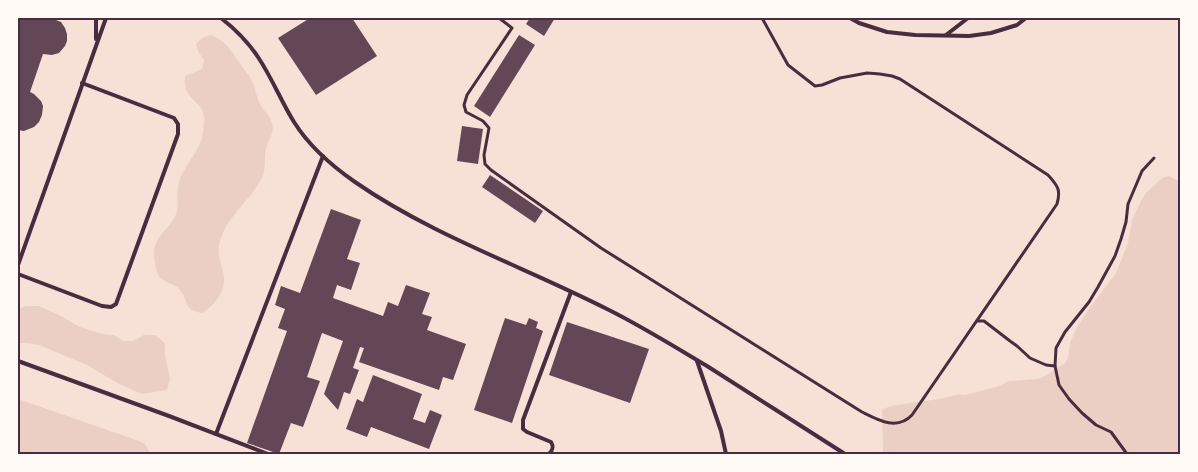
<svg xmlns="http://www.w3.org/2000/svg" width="1198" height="472" viewBox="0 0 1198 472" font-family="Ubuntu,sans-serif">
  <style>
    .green { fill: #ebcfc5 }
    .building { fill: #644757 }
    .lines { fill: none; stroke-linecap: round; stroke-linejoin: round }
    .path { stroke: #4a2c40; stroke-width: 3 }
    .service { stroke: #4a2c40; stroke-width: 4 }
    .neatline { fill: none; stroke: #4a2c40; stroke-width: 2 }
  </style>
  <rect width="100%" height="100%" fill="#f7e1d7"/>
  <!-- green -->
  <g class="green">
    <path d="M210,35c16,5 21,16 30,28 3,6 8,10 11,16 4,8 5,17 9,25 3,7 10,11 12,19 3,10 -4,17 -6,26 -2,8 0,18 -3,26 -10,24 -34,38 -42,63 -5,14 -1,21 2,34 5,17 -7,32 -21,41 -21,-4 -12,-11 -22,-23 -6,-8 -20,-7 -23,-18 -2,-5 -2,-10 -3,-15 -1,-22 15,-26 22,-43 4,-9 0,-18 2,-27 3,-21 23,-34 25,-55 0,-5 2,-11 1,-16 -3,-17 -22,-16 -19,-40l17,-7 2,-9 -5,-7 -3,-9 6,-6z"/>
    <polygon points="1169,176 1180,182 1180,454 883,454 882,409 896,405 939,399 960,394 965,395 996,387 1009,381 1038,379 1045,376 1065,363 1068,358 1070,343 1076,329 1086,313 1116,273 1128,243 1132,220 1138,207 1145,194 1162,178"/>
    <polygon points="26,306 39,306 59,315 80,327 102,334 114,335 123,341 133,341 144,335 155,335 165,343 165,355 170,379 167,390 142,394 119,384 87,365 39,345 27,343 18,343 18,309"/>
    <polygon points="18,399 139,441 145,444 151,454 18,454"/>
  </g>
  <!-- building -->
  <g class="building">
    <polygon points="18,18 51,18 61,22 65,28 67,34 67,41 65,46 59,53 52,55 43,54 30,92 34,94 41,101 43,106 42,115 39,122 34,127 24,131 18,130"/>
    <polygon points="310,18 352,18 377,56 316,95 278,38"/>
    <polygon points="530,18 555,18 544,36 526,24"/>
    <polygon points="519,35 535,45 490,117 474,106"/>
    <polygon points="462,126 483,129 478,164 457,161"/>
    <polygon points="490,175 543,211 535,223 482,187"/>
    <polygon points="331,209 361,220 347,259 360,263 351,290 337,285 333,298 383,316 388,302 398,306 406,285 430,293 422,314 432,317 427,330 466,344 453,380 443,377 439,390 359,362 364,348 360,347 353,368 359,370 350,394 344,392 338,410 324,394 343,341 322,333 307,377 320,381 303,427 291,423 279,454 247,443 287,331 278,328 285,309 275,305 281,286 300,293"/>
    <polygon points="505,318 526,325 529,318 538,322 536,328 543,331 512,423 474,410"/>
    <polygon points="567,322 649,349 630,403 549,375"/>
    <polygon points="373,375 422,394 413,419 425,423 430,410 442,415 429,449 371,427 367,437 346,429 357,399 363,402"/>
  </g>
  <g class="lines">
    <!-- path -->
    <g class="path">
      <path d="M499,18l13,10 -45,67 -3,10 2,7 17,9 6,7 -5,27 1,9 6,6 110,78 261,164c16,8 35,19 50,3l145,-211c4,-14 1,-18 -9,-29l-148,-96 -8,-3 -12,-2 -13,-1 -27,5 -18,7 -7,1 -27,-21 -26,-47"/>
      <polyline points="978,321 984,321 1010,341 1017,346 1030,358 1046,365 1055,366"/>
      <polyline points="1127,454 1111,432 1096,425 1082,413 1069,399 1059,385 1055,366 1056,348 1065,332 1089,302 1098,287 1115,256 1121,239 1126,222 1128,204 1142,171 1154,158"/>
    </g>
    <!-- service -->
    <g class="service">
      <polyline points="96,18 96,39"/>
      <path d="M221,18c14,11 27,24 37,39 14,21 23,44 36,65 15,24 38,44 61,60 78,54 170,85 254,128 34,17 66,37 98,56 46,29 92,59 138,88"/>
      <polyline points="850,18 859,23 887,32 915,35 969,36 991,33 1017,25 1026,18"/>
      <polyline points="946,35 968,18"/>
      <polyline points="18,265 106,18"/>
      <polyline points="18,274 102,306 111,307 116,304 178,134 178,124 174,118 82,83"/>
      <polyline points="18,361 169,416 268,454"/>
      <polyline points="697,361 721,431 726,454"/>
      <polyline points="216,434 323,156"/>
      <path d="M549,454c4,-4 5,-7 2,-12l-24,-10 -4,-3v-9l48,-128"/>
    </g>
  </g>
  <!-- border -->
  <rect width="1198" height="472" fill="none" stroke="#fffaf5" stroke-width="38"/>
  <rect x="19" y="19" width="1160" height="434" class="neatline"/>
</svg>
